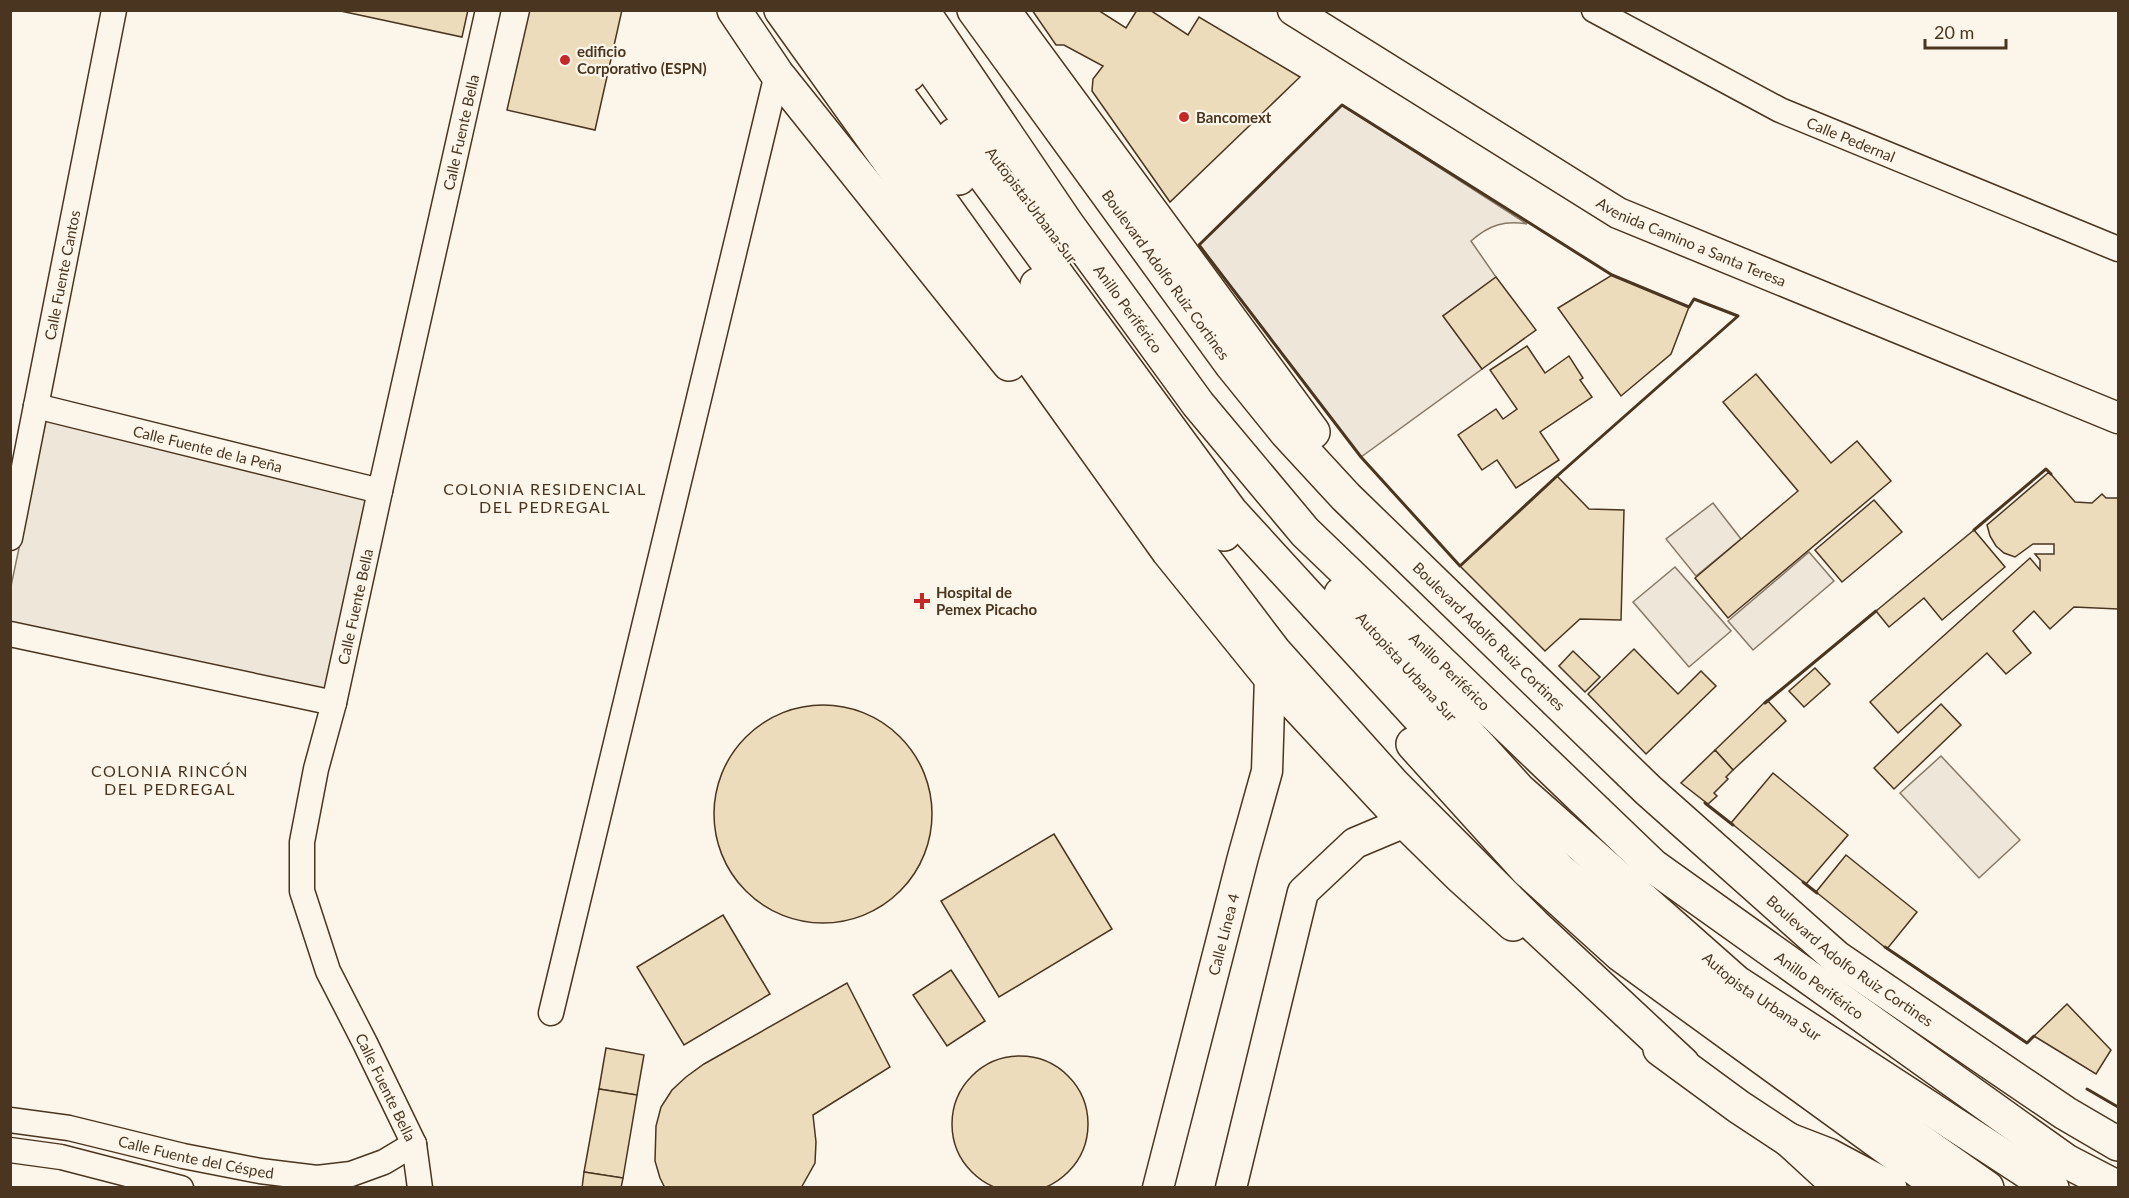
<svg xmlns="http://www.w3.org/2000/svg" width="2129" height="1198" viewBox="0 0 2129 1198" font-family="Lato,sans-serif">
  <style>
    .green { fill: #ede6d9; stroke: #887966; stroke-width: 1.5 }
    .building { fill: #ecdcbc; stroke: #4a3520; stroke-width: 1.5 }
    .lines { fill: none; stroke-linecap: round; stroke-linejoin: round }
    .minor-casing { stroke: #4a3520; stroke-width: 27 }
    .tertiary-casing { stroke: #4a3520; stroke-width: 33 }
    .secondary-casing { stroke: #4a3520; stroke-width: 36 }
    .motorway-casing { stroke: #4a3520; stroke-width: 36 }
    .minor { stroke: #fbf6e9; stroke-width: 24 }
    .tertiary { stroke: #fbf6e9; stroke-width: 30 }
    .secondary { stroke: #fbf6e9; stroke-width: 33 }
    .motorway { stroke: #fbf6e9; stroke-width: 33 }
    .wall { stroke: #4a3520; stroke-width: 3 }
    .poi-dot { fill: #c62828; stroke: #fbf6e9; stroke-width: 2 }
    .labels { text-anchor: middle; dominant-baseline: central; stroke-width: 4.5; stroke-linejoin: round; paint-order: stroke }
    .poi-label { font-size: 15px; font-weight: bold; fill: #4a3520; stroke: #fbf6e9; text-anchor: start }
    .street-label { font-size: 15px; fill: #4a3520; stroke: #fbf6e9 }
    .neighbourhood-label { font-size: 16px; letter-spacing: 1.5px; fill: #4a3520; stroke: #fbf6e9 }
  </style>
  <rect width="100%" height="100%" fill="#fbf6e9"/>
  <!-- green -->
  <g class="green">
    <path d="M1342,105l185,119c-22,-4 -38,1 -56,17l25,36 -53,39 39,53 -121,88 -162,-212z"/>
    <polygon points="46,420 369,498 328,691 11,622 11,586"/>
    <polygon points="1713,503 1741,539 1696,576 1666,539"/>
    <polygon points="1809,552 1834,581 1753,650 1728,621"/>
    <polygon points="1675,567 1731,631 1689,667 1633,602"/>
    <polygon points="1941,756 2020,840 1979,878 1900,793"/>
  </g>
  <!-- building -->
  <g class="building">
    <polygon points="336,10 468,10 462,37"/>
    <polygon points="530,10 622,10 595,130 507,110"/>
    <polygon points="1032,10 1098,10 1126,28 1137,10 1150,10 1188,35 1199,17 1300,77 1170,202 1092,91 1093,79 1103,66 1064,45 1056,45"/>
    <polygon points="1612,275 1689,307 1671,354 1621,396 1558,308"/>
    <polygon points="1496,277 1536,330 1482,369 1443,316"/>
    <polygon points="1527,346 1545,373 1569,356 1583,378 1580,380 1592,397 1540,432 1559,460 1516,488 1497,460 1482,470 1458,435 1496,409 1503,419 1517,409 1490,370"/>
    <polygon points="1756,374 1831,463 1857,441 1891,481 1728,618 1695,578 1798,491 1723,402"/>
    <polygon points="2049,472 2075,502 2092,503 2102,494 2106,498 2118,498 2118,609 2074,607 2050,629 2034,611 2013,631 2031,653 2006,674 1987,653 1898,733 1870,702 2030,558 2040,570 2040,560 2035,554 2054,554 2054,544 2033,544 2015,557 2004,553 1996,546 1990,536 1987,525"/>
    <polygon points="1557,476 1589,509 1624,510 1621,620 1580,619 1545,651 1460,566"/>
    <polygon points="1874,500 1902,532 1842,582 1815,550"/>
    <polygon points="1974,530 2005,567 1942,620 1924,598 1889,627 1876,611"/>
    <polygon points="1634,649 1678,694 1701,671 1716,686 1646,754 1588,694"/>
    <polygon points="1573,651 1600,677 1585,692 1559,666"/>
    <polygon points="1815,668 1830,684 1804,707 1789,691"/>
    <polygon points="1767,700 1786,721 1733,770 1715,750"/>
    <polygon points="1941,704 1961,725 1894,789 1874,768"/>
    <circle cx="823" cy="814" r="109"/>
    <polygon points="1715,750 1733,770 1726,777 1728,779 1714,793 1717,796 1708,804 1681,783"/>
    <polygon points="1773,773 1848,835 1806,884 1731,823"/>
    <polygon points="1054,834 1112,929 999,997 941,901"/>
    <polygon points="1846,855 1917,912 1887,949 1816,892"/>
    <polygon points="723,915 770,994 684,1045 637,967"/>
    <polygon points="951,970 985,1021 947,1046 913,995"/>
    <polygon points="847,983 890,1067 813,1115 816,1142 815,1163 801,1188 665,1188 660,1178 655,1161 656,1126 661,1107 672,1090 686,1077 704,1064"/>
    <polygon points="2067,1004 2111,1050 2096,1074 2034,1036"/>
    <polygon points="606,1048 644,1055 637,1095 599,1089"/>
    <circle cx="1020" cy="1124" r="68"/>
    <polygon points="599,1089 637,1095 623,1178 584,1172"/>
    <polygon points="584,1172 623,1178 621,1188 582,1188"/>
  </g>
  <g class="lines">
    <defs>
      <g id="minor">
        <path id="s1" d="M1594,10l186,100 338,139"/>
        <path id="s2" d="M36,406l344,85"/>
        <path id="s3" d="M10,538l104,-528"/>
        <polyline points="10,634 334,703"/>
        <polyline points="551,1013 777,74"/>
        <path id="s4" d="M10,1120l59,8 114,28 77,15 57,7 34,-4 33,-12 30,-18"/>
        <polyline points="10,1150 61,1157 181,1188"/>
        <path id="s5" d="M420,1188l-6,-44 -49,-101 -37,-72 -26,-80v-49l14,-73 18,-66 46,-212 108,-481"/>
      </g>
      <g id="tertiary">
        <path id="s6" d="M1293,10l325,203 500,205"/>
        <path id="s7" d="M1158,1188l85,-331 24,-86 3,-94"/>
        <polyline points="1231,1188 1303,892 1355,843 1405,822"/>
      </g>
      <g id="secondary">
        <polyline points="734,10 777,74 1009,364"/>
        <polyline points="781,10 1168,551 1270,677 1405,822 1460,876 1513,924"/>
        <path id="s8" d="M974,10l257,354 55,68 60,65 302,293 189,168 228,155 53,31"/>
        <polyline points="1003,10 1313,432"/>
        <polyline points="1660,1049 1739,1107 1789,1140 1825,1173 1854,1188"/>
      </g>
      <g id="motorway">
        <polyline points="804,10 1070,382 1274,651 1394,785 1534,925 1683,1064"/>
        <polyline points="836,10 959,178"/>
        <polyline points="862,10 909,74"/>
        <polyline points="891,10 991,152"/>
        <path id="s9" d="M922,10l145,214 131,180 107,128 348,334 413,295 52,27"/>
        <polyline points="954,135 1231,512 1559,870 1765,1032 1987,1188"/>
        <path d="M1037,285c59,86 118,172 187,249"/>
        <path id="s10" d="M1341,594l178,196 217,192 316,206"/>
        <polyline points="1413,744 1527,870 1621,955 1942,1188"/>
        <polyline points="1789,1140 1828,1155 1890,1188"/>
      </g>
    </defs>
    <!-- minor casing -->
    <use href="#minor" class="minor-casing"/>
    <!-- tertiary casing -->
    <use href="#tertiary" class="tertiary-casing"/>
    <!-- secondary casing -->
    <use href="#secondary" class="secondary-casing"/>
    <!-- motorway casing -->
    <use href="#motorway" class="motorway-casing"/>
    <!-- minor -->
    <use href="#minor" class="minor"/>
    <!-- tertiary -->
    <use href="#tertiary" class="tertiary"/>
    <!-- secondary -->
    <use href="#secondary" class="secondary"/>
    <!-- motorway -->
    <use href="#motorway" class="motorway"/>
    <!-- wall -->
    <g class="wall">
      <polygon points="1342,105 1612,275 1689,307 1694,299 1738,316 1557,476 1460,566 1361,457 1199,245"/>
      <polyline points="1974,530 2046,469 2051,474"/>
      <polyline points="1765,703 1876,611"/>
      <polyline points="1705,803 1733,825"/>
      <polyline points="1803,882 1817,893"/>
      <polyline points="1885,947 2027,1043 2034,1036"/>
      <polyline points="2087,1089 2118,1107"/>
    </g>
  </g>
  <!-- markers -->
  <g class="poi-dot">
    <circle cx="565" cy="60" r="6"/>
    <circle cx="1184" cy="117" r="6"/>
    <path d="M919 592h6v6h6v6h-6v6h-6v-6h-6v-6h6z"/>
  </g>
  <g class="labels">
    <!-- poi labels -->
    <g class="poi-label">
      <text x="577" y="51">edificio<tspan x="577" dy="17">Corporativo (ESPN)</tspan></text>
      <text x="1196" y="117">Bancomext</text>
      <text x="936" y="592">Hospital de<tspan x="936" dy="17">Pemex Picacho</tspan></text>
    </g>
    <!-- street labels -->
    <g class="street-label">
      <text stroke="none"><textPath href="#s5" startOffset="1098">Calle Fuente Bella</textPath></text>
      <text stroke="none"><textPath href="#s1" startOffset="288">Calle Pedernal</textPath></text>
      <text transform="translate(1032 205) rotate(53)">Autopista Urbana Sur</text>
      <text stroke="none"><textPath href="#s6" startOffset="462">Avenida Camino a Santa Teresa</textPath></text>
      <text stroke="none"><textPath href="#s3" startOffset="268">Calle Fuente Cantos</textPath></text>
      <text stroke="none"><textPath href="#s8" startOffset="327">Boulevard Adolfo Ruiz Cortines</textPath></text>
      <text stroke="none"><textPath href="#s9" startOffset="363">Anillo Periférico</textPath></text>
      <text stroke="none"><textPath href="#s2" startOffset="177">Calle Fuente de la Peña</textPath></text>
      <text stroke="none"><textPath href="#s5" startOffset="612">Calle Fuente Bella</textPath></text>
      <text stroke="none"><textPath href="#s8" startOffset="813">Boulevard Adolfo Ruiz Cortines</textPath></text>
      <text stroke="none"><textPath href="#s10" startOffset="98">Autopista Urbana Sur</textPath></text>
      <text stroke="none"><textPath href="#s9" startOffset="849">Anillo Periférico</textPath></text>
      <text stroke="none"><textPath href="#s7" startOffset="262">Calle Línea 4</textPath></text>
      <text stroke="none"><textPath href="#s8" startOffset="1299">Boulevard Adolfo Ruiz Cortines</textPath></text>
      <text stroke="none"><textPath href="#s9" startOffset="1335">Anillo Periférico</textPath></text>
      <text stroke="none"><textPath href="#s10" startOffset="584">Autopista Urbana Sur</textPath></text>
      <text transform="translate(386 1087) rotate(64)">Calle Fuente Bella</text>
      <text stroke="none"><textPath href="#s4" startOffset="190">Calle Fuente del Césped</textPath></text>
    </g>
    <!-- neighbourhood labels -->
    <g class="neighbourhood-label">
      <text x="545" y="488">COLONIA RESIDENCIAL<tspan x="545" dy="18">DEL PEDREGAL</tspan></text>
      <text x="170" y="770">COLONIA RINCÓN<tspan x="170" dy="18">DEL PEDREGAL</tspan></text>
    </g>
  </g>
  <!-- border -->
  <rect width="2129" height="1198" fill="none" stroke="#4a3520" stroke-width="24"/>
  <!-- scale -->
  <path d="M1925 39v9h81v-9" fill="none" stroke="#4a3520" stroke-width="3"/>
  <text x="1934" y="39" font-size="18" fill="#4a3520" stroke="#fbf6e9" stroke-width="4.5" paint-order="stroke">20 m</text>
</svg>
